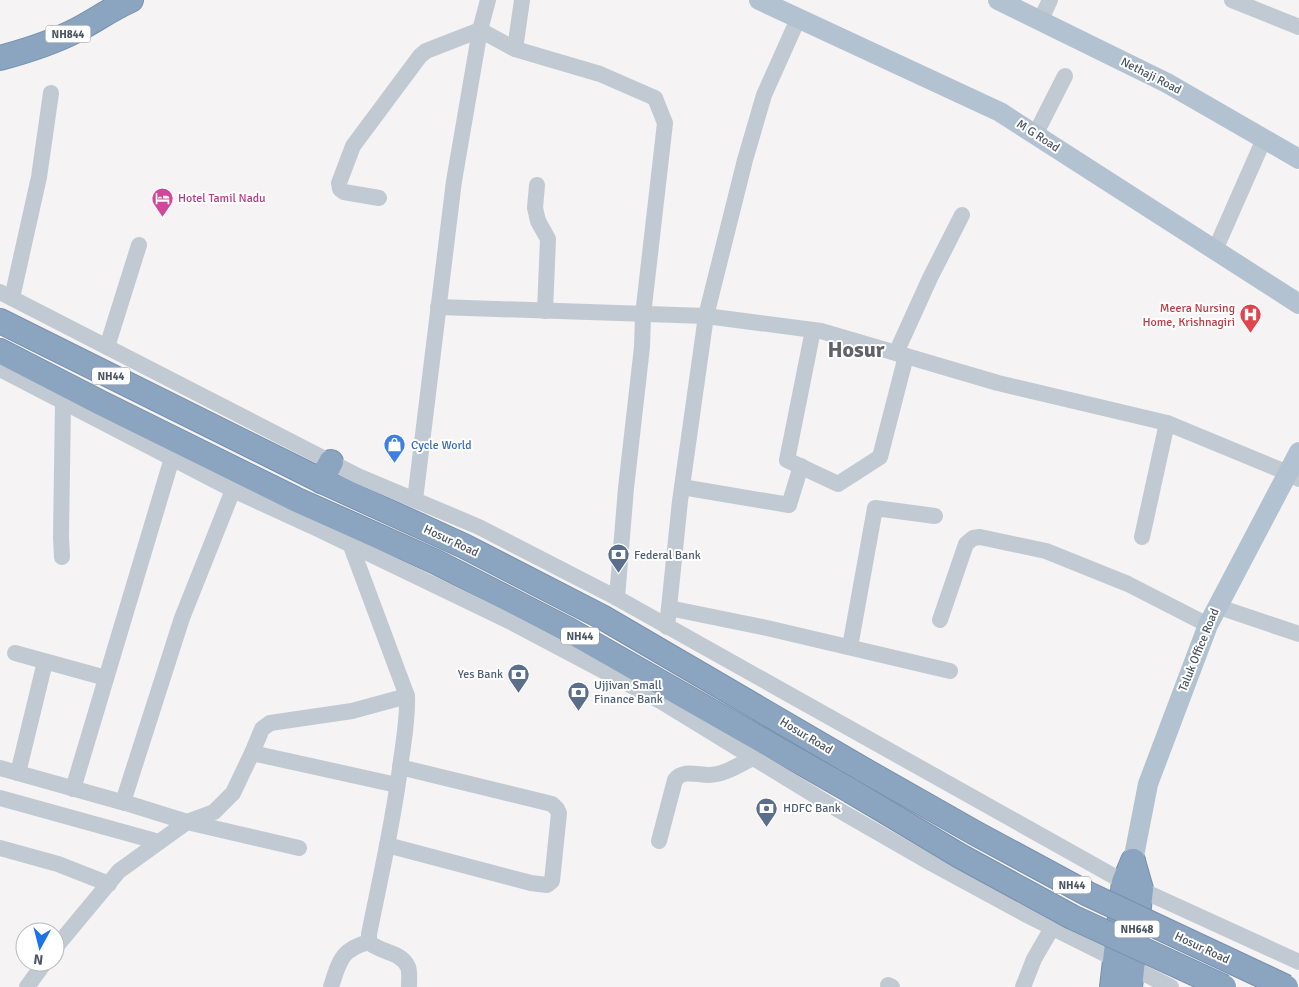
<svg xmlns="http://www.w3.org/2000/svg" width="1299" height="987" viewBox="0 0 1299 987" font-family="Signika,sans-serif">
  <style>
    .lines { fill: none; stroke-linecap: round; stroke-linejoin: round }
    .highway-casing { stroke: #7690ad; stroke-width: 26 }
    .minor { stroke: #c1cad2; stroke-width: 16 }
    .major { stroke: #b3c2d1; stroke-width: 20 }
    .highway { stroke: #8ba5c1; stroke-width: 24 }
    .highway-bridge-casing { stroke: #7690ad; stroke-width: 26; stroke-linecap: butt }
    .highway-bridge { stroke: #8ba5c1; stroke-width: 24 }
    .labels { text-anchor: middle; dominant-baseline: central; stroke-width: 4; stroke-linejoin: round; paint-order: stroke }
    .shield { fill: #fff; stroke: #808990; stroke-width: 1 }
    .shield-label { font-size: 11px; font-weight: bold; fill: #4a5661 }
    .street-label { font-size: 12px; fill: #4a5661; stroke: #fff }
    .hotel-label { font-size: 12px; fill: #b23c85; stroke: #fff; text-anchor: start }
    .health-label { font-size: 12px; fill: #be3a42; stroke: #fff; text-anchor: end }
    .shop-label { font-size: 12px; fill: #366cbe; stroke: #fff; text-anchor: start }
    .service-label { font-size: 12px; fill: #4e5e75; stroke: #fff; text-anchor: start }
    .town-label { font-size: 22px; font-weight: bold; fill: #5f6368; stroke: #fff }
  </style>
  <rect width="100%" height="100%" fill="#f5f3f3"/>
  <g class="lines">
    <defs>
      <g id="highway">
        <path d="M0,58c26,-7 52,-15 77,-28 19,-10 34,-21 54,-30"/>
        <polyline points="0,321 326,483 464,546 602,617 864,770"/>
        <polyline points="0,351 101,403 295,499 436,562 567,629 851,791"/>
        <polyline points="321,481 331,462"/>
        <polyline points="1112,987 1124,882 1133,861"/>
        <polyline points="1130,987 1141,889 1133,861"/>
      </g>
    </defs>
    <!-- highway casing -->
    <use href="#highway" class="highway-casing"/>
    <!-- minor -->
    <g class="minor">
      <polyline points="522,0 515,49 600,74 655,98 665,123 643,315 642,347 626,488 617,598"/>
      <polyline points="1232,0 1299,27"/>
      <polyline points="1040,21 1050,0"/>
      <polyline points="1035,135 1065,76"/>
      <polyline points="537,185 535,208 538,221 548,239 545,311"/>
      <polyline points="379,198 344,192 340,189 339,183 353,146 420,56 426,51 480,30 515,49"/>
      <polyline points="1215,250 1264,139"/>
      <polyline points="0,292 358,476 479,527 617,598 1124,882 1299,962"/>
      <polyline points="12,298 39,177 51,93"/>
      <polyline points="438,307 706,316 821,331 998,383 1167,423 1288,473 1299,479"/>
      <polyline points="813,330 787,460 838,484 880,457 906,356"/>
      <polyline points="107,347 139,245"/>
      <polyline points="896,353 930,278 962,215"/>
      <polyline points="0,369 233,490 318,529 509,621 662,702 837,809 931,863 1025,914 1171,987"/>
      <polyline points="682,487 789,505 801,466"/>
      <polyline points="415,500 454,181 480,30 488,0"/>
      <polyline points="1142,537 1167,423"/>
      <path d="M351,546l56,150c1,25 -4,48 -7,72 -7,56 -20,111 -31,166v8c11,11 32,9 39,25 2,5 1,14 1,20"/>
      <polyline points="62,557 61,537 63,402"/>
      <polyline points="1216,606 1299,634"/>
      <polyline points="669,608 767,628 950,671"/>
      <polyline points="940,620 966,544 973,538 980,537 1046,551 1128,584 1208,625"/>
      <polyline points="667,627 680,501 706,316 745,160 764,95 798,19"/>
      <polyline points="850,647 875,508 935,516"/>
      <polyline points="15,653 106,678"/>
      <polyline points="252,753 397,785"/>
      <polyline points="0,768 125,803"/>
      <polyline points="18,773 45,662"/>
      <polyline points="73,789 172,458"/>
      <polyline points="0,798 159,842"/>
      <polyline points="187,822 214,812 233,793 252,753 262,729 270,723 352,711 407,696"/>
      <polyline points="187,822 299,848"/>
      <path d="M659,841l16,-61c8,-11 22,-5 34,-5 15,0 31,-11 44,-17"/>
      <polyline points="387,845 531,883 547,885 552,881 559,813 557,809 552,804 400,767"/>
      <polyline points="0,848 58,864 109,884"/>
      <polyline points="55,948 119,871 187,822 123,802 182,618 233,490"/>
      <polyline points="888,985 892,987"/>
      <polyline points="27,987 45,962"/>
      <path d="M331,987c8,-25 10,-38 38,-45"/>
      <polyline points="1023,987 1034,959 1052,928"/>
    </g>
    <!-- major -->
    <g class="major">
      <polyline points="759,0 1000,112 1299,304"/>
      <polyline points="998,0 1167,83 1299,159"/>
      <polyline points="1133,861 1148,784 1208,625 1299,452"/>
    </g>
    <!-- highway -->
    <use href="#highway" class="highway"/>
    <defs>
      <g id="highway-bridge">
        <polyline points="864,770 975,833 1088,894 1286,987"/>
        <polyline points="851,791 960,856 1072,917 1224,987"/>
      </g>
    </defs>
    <!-- highway-bridge casing -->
    <use href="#highway-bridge" class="highway-bridge-casing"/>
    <!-- highway-bridge -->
    <use href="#highway-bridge" class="highway-bridge"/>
  </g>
  <!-- icons -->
  <defs>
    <symbol id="hotel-pin" viewBox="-11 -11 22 30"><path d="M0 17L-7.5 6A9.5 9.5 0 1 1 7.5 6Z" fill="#d1479c" stroke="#fff"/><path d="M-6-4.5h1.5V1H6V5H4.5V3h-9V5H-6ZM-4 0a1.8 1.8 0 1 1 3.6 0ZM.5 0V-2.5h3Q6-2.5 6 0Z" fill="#fff"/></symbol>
    <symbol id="hospital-pin" viewBox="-11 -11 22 30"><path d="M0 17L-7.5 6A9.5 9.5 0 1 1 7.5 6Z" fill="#e0444e" stroke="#fff"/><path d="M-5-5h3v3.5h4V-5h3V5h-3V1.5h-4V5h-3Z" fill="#fff"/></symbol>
    <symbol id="shop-pin" viewBox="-11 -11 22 30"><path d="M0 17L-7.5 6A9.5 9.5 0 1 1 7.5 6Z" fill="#3f7fe0" stroke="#fff"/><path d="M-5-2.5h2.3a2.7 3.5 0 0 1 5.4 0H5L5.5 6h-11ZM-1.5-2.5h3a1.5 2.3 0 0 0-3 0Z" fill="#fff"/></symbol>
    <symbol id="bank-pin" viewBox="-11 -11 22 30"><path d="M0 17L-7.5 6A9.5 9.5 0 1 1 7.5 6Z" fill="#5c6f8a" stroke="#fff"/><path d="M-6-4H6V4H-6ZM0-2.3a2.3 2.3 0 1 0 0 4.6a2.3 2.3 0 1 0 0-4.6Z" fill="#fff"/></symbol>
  </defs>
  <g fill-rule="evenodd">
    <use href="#hotel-pin" x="150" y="186" width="25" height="34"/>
    <use href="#hospital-pin" x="1238" y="302" width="25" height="34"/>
    <use href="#shop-pin" x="382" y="432" width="25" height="34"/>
    <use href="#bank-pin" x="606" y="542" width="25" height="34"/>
    <use href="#bank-pin" x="506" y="662" width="25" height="34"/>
    <use href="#bank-pin" x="566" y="680" width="25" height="34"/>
    <use href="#bank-pin" x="754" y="796" width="25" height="34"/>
  </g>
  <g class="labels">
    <!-- shield labels -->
    <g class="shield">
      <rect x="45.5" y="25.5" width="45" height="17" rx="4"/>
      <rect x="92" y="367.5" width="38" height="17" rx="4"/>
      <rect x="561" y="627.5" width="38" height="17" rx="4"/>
      <rect x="1053" y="876.5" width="38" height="17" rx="4"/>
      <rect x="1114.5" y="920.5" width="45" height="17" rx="4"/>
    </g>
    <g class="shield-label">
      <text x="68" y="34">NH844</text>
      <text x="111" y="376">NH44</text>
      <text x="580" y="636">NH44</text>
      <text x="1072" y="885">NH44</text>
      <text x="1137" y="929">NH648</text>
    </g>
    <!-- street labels -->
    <g class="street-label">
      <text transform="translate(1151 76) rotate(27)">Nethaji Road</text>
      <text transform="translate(1038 136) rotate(33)">M G Road</text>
      <text transform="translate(451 541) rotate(25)">Hosur Road</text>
      <text transform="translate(1199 650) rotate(-68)">Taluk Office Road</text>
      <text transform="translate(806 736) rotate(31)">Hosur Road</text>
      <text transform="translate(1202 948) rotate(25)">Hosur Road</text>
    </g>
    <!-- hotel labels -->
    <g class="hotel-label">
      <text x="178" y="198">Hotel Tamil Nadu</text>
    </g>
    <!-- health labels -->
    <g class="health-label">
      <text x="1235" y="308">Meera Nursing<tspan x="1235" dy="14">Home, Krishnagiri</tspan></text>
    </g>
    <!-- shop labels -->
    <g class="shop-label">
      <text x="411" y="445">Cycle World</text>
    </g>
    <!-- service labels -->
    <g class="service-label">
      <text x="634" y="555">Federal Bank</text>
      <text x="503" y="674" text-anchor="end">Yes Bank</text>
      <text x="594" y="685">Ujjivan Small<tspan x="594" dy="14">Finance Bank</tspan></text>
      <text x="783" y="808">HDFC Bank</text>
    </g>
    <!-- town labels -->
    <g class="town-label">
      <text x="856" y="349">Hosur</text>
    </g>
  </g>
  <!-- north arrow -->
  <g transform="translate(40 947) rotate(187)"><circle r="24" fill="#ffffff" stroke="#b7bbc0"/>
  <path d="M0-4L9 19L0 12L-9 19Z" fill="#1a73e8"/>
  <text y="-8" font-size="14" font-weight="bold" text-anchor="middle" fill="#4a5661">N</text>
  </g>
</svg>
